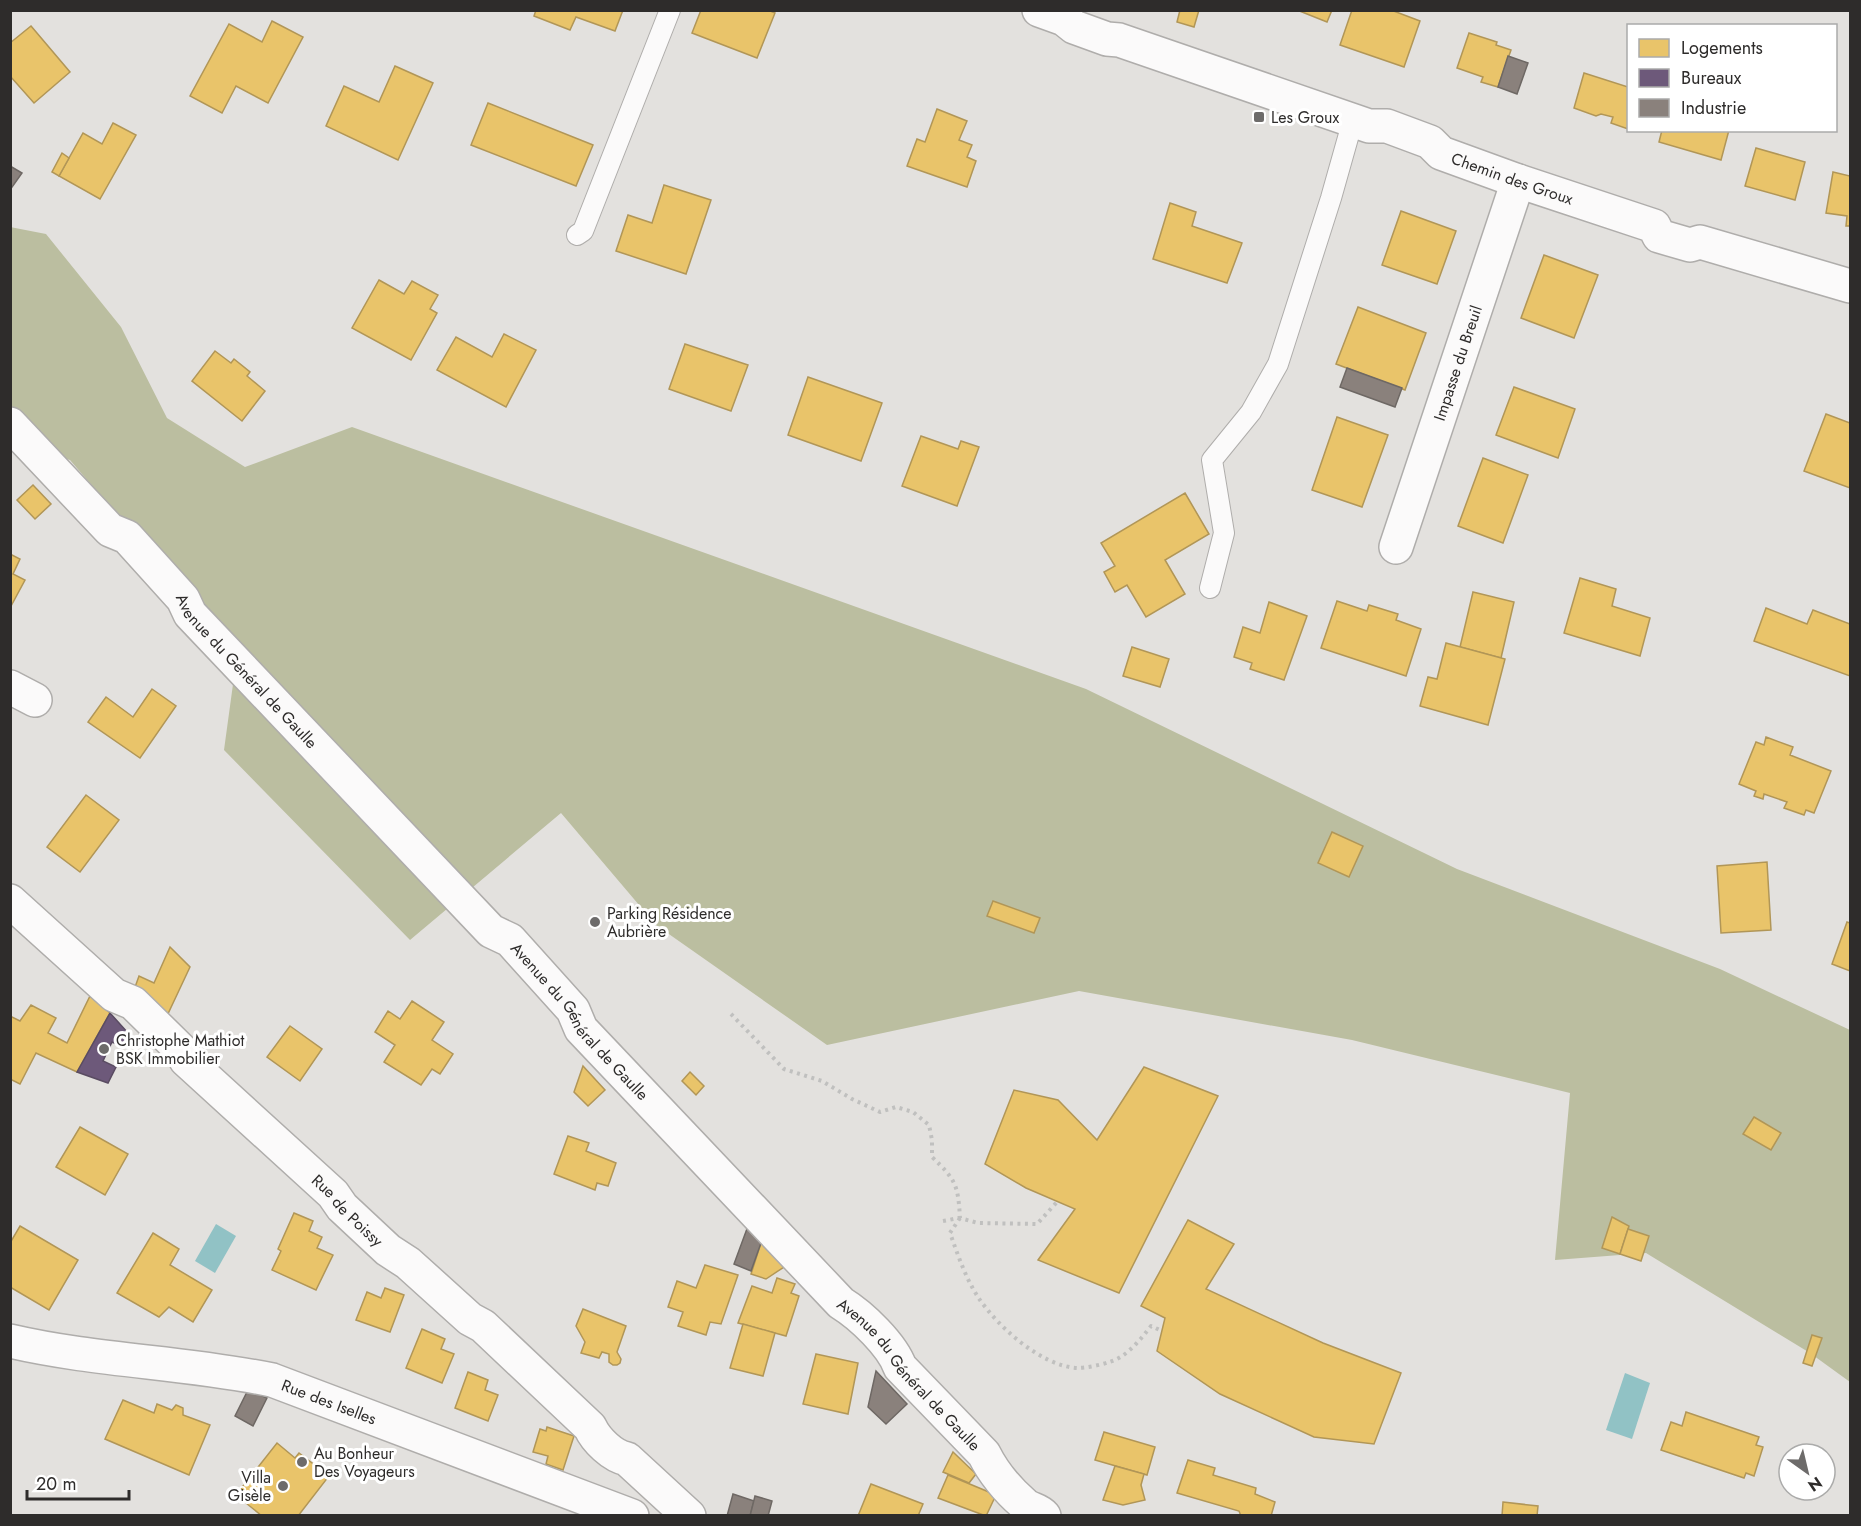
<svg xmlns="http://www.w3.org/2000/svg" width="1861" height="1526" viewBox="0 0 1861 1526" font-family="Jost,sans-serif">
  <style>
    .forest { fill: #bbbea0 }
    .water { fill: #91c2c5 }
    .homes { fill: #e9c46a; stroke: #b19657; stroke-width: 1.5 }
    .offices { fill: #6d597a; stroke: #5a4c62; stroke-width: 1.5 }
    .industry { fill: #8a817c; stroke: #6e6864; stroke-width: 1.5 }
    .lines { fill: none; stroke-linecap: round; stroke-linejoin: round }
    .lane-casing { stroke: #afadab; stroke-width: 22 }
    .street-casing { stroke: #afadab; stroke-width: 36 }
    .secondary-casing { stroke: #afadab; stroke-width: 36 }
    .path { stroke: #c0c0bf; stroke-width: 4; stroke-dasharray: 3 4.5; stroke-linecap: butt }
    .lane { stroke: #fbfafa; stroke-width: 20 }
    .street { stroke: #fbfafa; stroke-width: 33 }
    .secondary { stroke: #fbfafa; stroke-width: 33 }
    .poi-dot { fill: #6d6b6a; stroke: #fff; stroke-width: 2 }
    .labels { text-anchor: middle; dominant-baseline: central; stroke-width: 6; stroke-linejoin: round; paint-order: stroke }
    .poi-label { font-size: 16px; fill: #2e2c2b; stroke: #fff; text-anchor: start }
    .street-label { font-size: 16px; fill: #2e2c2b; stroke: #fff }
  </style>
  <rect width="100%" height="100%" fill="#e3e1de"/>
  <!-- forest -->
  <polygon class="forest" points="10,227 46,234 121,327 167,418 245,467 352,427 1086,689 1457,869 1720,969 1850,1030 1850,1382 1810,1353 1646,1253 1555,1260 1570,1093 1352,1040 1079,991 827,1045 656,925 561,813 410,940 224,750 237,655 70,460 11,444"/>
  <!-- water -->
  <g class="water">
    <polygon points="216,1224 236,1236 215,1273 195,1261"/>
    <polygon points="1625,1373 1650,1383 1632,1439 1606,1430"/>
  </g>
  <!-- homes -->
  <g class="homes">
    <polygon points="536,10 623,10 615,31 576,17 570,30 534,16"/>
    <polygon points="701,10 768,10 775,13 757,58 692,33"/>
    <polygon points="1180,10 1199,10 1194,27 1177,22"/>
    <polygon points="1297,10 1332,10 1327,22"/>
    <polygon points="1352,10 1391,10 1420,21 1404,67 1340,45"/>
    <polygon points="272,21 303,37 268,103 236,86 222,113 190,96 229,24 262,42"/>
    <polygon points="31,26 70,72 34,103 10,76 10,43"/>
    <polygon points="1469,33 1497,42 1496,45 1511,50 1498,87 1481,82 1483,77 1457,68"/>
    <polygon points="395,66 433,83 398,160 326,126 344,86 379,102"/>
    <polygon points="1584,73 1628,87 1628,129 1611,123 1613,117 1601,114 1596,116 1574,108"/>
    <polygon points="488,103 593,145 576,186 471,145"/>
    <polygon points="937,109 967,121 959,140 972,145 967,157 976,161 967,187 907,166 917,139 925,142"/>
    <polygon points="113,123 136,135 100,199 59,176 83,133 102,144"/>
    <polygon points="1662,130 1729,130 1721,160 1659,142"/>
    <polygon points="1756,148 1805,162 1795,200 1745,186"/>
    <polygon points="62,153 69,158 59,176 52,172"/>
    <polygon points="1833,172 1850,176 1850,226 1846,226 1847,216 1826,213"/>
    <polygon points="664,185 711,200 686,274 616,251 628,215 652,223"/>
    <polygon points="1170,203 1196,212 1192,226 1242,243 1227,283 1153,259"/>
    <polygon points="1401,211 1456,231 1437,284 1382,265"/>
    <polygon points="1544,255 1598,275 1574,338 1521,318"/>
    <polygon points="379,280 404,294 412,281 438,295 430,309 437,313 411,360 352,328"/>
    <polygon points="1358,307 1426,333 1405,390 1336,364"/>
    <polygon points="504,334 536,350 506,407 437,370 456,337 492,357"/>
    <polygon points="685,344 748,365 731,411 669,389"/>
    <polygon points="215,351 231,363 234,359 250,372 247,376 265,391 242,421 192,381"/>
    <polygon points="808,377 882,403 861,461 788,435"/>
    <polygon points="1514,387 1575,409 1558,458 1496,435"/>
    <polygon points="1826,414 1850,423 1850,488 1804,471"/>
    <polygon points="1337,417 1388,435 1362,507 1312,490"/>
    <polygon points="921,436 958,449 961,441 979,447 957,506 902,486"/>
    <polygon points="1483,458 1528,475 1503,543 1458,526"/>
    <polygon points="33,485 51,504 35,519 17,500"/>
    <polygon points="1185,493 1209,534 1165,560 1185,594 1146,617 1127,585 1115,592 1104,572 1115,566 1101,543"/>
    <polygon points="10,554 20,559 13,574 25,580 10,608"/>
    <polygon points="1580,578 1616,589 1612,606 1650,618 1640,656 1564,633"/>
    <polygon points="1473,592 1514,602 1501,658 1460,647"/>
    <polygon points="1337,601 1367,611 1369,605 1398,614 1396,620 1421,629 1406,676 1321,648"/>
    <polygon points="1269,602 1307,616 1284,680 1250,669 1252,663 1234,657 1243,627 1260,633"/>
    <polygon points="1766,608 1807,624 1813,610 1850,624 1850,676 1754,641"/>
    <polygon points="1446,643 1505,659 1488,725 1420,706 1428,677 1437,679"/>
    <polygon points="1132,647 1169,659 1160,687 1123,676"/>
    <polygon points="152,689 176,706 140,758 88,722 106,697 133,717"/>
    <polygon points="1766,737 1793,747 1790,755 1831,771 1814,813 1806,810 1804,815 1784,808 1787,802 1764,794 1763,799 1754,796 1756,791 1739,784 1756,742 1764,745"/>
    <polygon points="86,795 119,820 80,872 47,847"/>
    <polygon points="1332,832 1363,846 1349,877 1318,863"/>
    <polygon points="1767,862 1771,930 1721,933 1717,866"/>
    <polygon points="993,901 1040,918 1034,933 987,916"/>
    <polygon points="1847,922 1850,923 1850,971 1832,964"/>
    <polygon points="170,947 190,967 166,1018 134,990 139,976 154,983"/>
    <polygon points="90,996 110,1013 77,1072 36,1053 20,1084 10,1079 10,1016 20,1021 31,1005 56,1018 48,1033 67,1043"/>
    <polygon points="412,1001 444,1022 432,1040 453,1054 440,1074 432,1069 421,1085 384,1062 395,1045 375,1032 388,1011 400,1019"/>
    <polygon points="290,1026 322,1049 300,1081 267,1057"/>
    <polygon points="583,1066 605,1090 588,1106 574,1092"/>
    <polygon points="1144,1067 1218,1096 1119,1293 1038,1260 1075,1209 1026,1188 985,1164 1014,1090 1058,1100 1097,1140"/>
    <polygon points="690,1072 704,1086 696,1095 682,1081"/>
    <polygon points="1754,1117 1781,1133 1771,1150 1743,1134"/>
    <polygon points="80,1127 128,1154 105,1195 56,1167"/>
    <polygon points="568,1136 589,1143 586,1151 616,1163 608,1186 597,1183 595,1190 554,1174"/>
    <polygon points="294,1213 313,1221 309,1231 322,1237 317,1248 333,1255 316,1290 272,1270 281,1251 278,1249"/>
    <polygon points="1612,1217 1629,1226 1620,1254 1602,1248"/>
    <polygon points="1188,1220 1234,1244 1206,1289 1323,1343 1401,1373 1374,1444 1314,1437 1220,1394 1157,1351 1165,1318 1141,1306"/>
    <polygon points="20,1226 78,1260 49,1310 10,1287 10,1243"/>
    <polygon points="1628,1229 1649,1236 1641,1261 1620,1254"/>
    <polygon points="153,1233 179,1249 170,1265 212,1290 193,1322 169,1307 159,1317 117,1293"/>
    <polygon points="761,1243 784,1267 766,1279 751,1274"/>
    <polygon points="705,1265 738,1275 721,1324 710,1322 706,1335 678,1326 683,1312 668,1307 677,1281 696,1288"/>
    <polygon points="777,1278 795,1284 791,1293 799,1296 786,1336 738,1323 752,1286 772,1293"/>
    <polygon points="385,1288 404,1295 390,1332 356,1320 367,1292 381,1298"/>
    <polygon points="583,1309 626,1326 617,1352 621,1359 620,1363 617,1365 613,1365 609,1362 609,1354 602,1352 599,1358 581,1353 585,1342 576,1326"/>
    <polygon points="743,1324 775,1333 763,1376 730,1368"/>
    <polygon points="422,1329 445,1339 441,1349 454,1354 442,1383 406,1368"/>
    <polygon points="1812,1335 1822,1338 1812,1366 1803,1363"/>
    <polygon points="816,1354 858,1363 848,1414 803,1404"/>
    <polygon points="468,1372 488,1380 485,1390 498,1395 488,1421 455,1408"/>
    <polygon points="123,1400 154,1413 157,1404 172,1410 176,1405 183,1408 183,1415 210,1425 189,1475 105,1439"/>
    <polygon points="1686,1412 1759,1437 1756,1445 1763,1447 1754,1476 1746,1473 1744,1478 1661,1450 1671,1422 1682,1426"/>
    <polygon points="547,1427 574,1436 563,1470 546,1464 548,1456 533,1452 540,1429 546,1431"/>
    <polygon points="1104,1432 1155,1447 1147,1475 1095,1460"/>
    <polygon points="277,1443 295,1458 299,1453 329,1476 298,1516 262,1516 236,1495"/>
    <polygon points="953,1452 976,1474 969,1483 943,1472"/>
    <polygon points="1188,1460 1215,1468 1213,1475 1256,1488 1255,1494 1275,1502 1271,1516 1241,1516 1239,1511 1177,1493"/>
    <polygon points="1115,1466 1144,1474 1141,1485 1145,1500 1123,1505 1103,1500"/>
    <polygon points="948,1475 996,1495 986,1516 938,1498"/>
    <polygon points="871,1484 923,1504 918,1516 858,1516"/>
    <polygon points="1503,1502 1538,1506 1537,1516 1502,1516"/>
  </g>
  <!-- offices -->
  <polygon class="offices" points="110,1013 129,1034 121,1046 112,1042 103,1061 116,1067 108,1083 77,1072"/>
  <!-- industry -->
  <g class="industry">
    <polygon points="1508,56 1528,63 1517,94 1498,87"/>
    <polygon points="10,166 22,173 10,190"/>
    <polygon points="1347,368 1402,388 1395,407 1340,387"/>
    <polygon points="748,1226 761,1243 751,1271 734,1264"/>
    <polygon points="876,1371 907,1404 886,1424 868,1407"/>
    <polygon points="248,1390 267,1398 253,1426 235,1416"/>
    <polygon points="733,1494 754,1501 750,1516 727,1516"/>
    <polygon points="755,1496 772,1501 768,1516 750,1516"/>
  </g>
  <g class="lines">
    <defs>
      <g id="lane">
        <polyline points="577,235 583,231 670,10"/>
        <polyline points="1210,588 1224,533 1212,460 1251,412 1278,364 1331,198 1353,120"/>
      </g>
      <g id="street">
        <path id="s1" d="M10,424l100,106 17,7 56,62 7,15 301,317 19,9 63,70 8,19 260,274c21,13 51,42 59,64l84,87c9,18 25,37 40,50 6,6 14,5 20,12"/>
        <path id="s2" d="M1396,547l122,-366"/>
        <polyline points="10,687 35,700"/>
        <path id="s3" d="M10,1341c86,20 175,21 262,39l360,136"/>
      </g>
      <g id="secondary">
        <path id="s4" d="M1039,10l25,9 10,8 33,12 12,1 250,86h18l43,16 11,11 77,28 136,45 5,10 31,9 10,-3 150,44"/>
        <path id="s5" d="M10,901l104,94 19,8 48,47 5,10 147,134 9,13 46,43 20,13 62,56 13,7 107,101c6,13 22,29 37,32l62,57"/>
      </g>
    </defs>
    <!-- lane casing -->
    <use href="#lane" class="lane-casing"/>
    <!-- street casing -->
    <use href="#street" class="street-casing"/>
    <!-- secondary casing -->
    <use href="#secondary" class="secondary-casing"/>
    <!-- path -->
    <g class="path">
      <path d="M731,1014l53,55 38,12 30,18 28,13 16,-5 17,5 16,13 3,15v17c24,23 26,28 28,61l18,5 59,1 20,-22"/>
      <path d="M960,1218l-10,15c8,22 15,44 28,64 19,29 63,69 99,71 9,0 24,-3 32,-6 18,-5 31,-22 42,-36l11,5"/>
      <polyline points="943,1221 959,1218"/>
    </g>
    <!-- lane -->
    <use href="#lane" class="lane"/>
    <!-- street -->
    <use href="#street" class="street"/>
    <!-- secondary -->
    <use href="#secondary" class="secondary"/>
  </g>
  <!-- markers -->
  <g class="poi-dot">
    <rect x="1253" y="111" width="12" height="12" rx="3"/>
    <circle cx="595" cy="922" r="6"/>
    <circle cx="104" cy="1049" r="6"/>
    <circle cx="302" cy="1462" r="6"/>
    <circle cx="283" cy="1486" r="6"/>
  </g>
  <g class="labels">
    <!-- poi labels -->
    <g class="poi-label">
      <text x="1271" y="117">Les Groux</text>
      <text x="607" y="913">Parking Résidence<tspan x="607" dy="18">Aubrière</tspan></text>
      <text x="116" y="1040">Christophe Mathiot<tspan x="116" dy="18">BSK Immobilier</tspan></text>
      <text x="314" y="1453">Au Bonheur<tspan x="314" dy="18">Des Voyageurs</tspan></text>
      <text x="271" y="1477" text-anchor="end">Villa<tspan x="271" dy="18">Gisèle</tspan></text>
    </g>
    <!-- street labels -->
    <g class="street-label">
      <text stroke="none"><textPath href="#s4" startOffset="506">Chemin des Groux</textPath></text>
      <text stroke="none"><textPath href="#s2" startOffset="194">Impasse du Breuil</textPath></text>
      <text stroke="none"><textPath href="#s1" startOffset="344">Avenue du Général de Gaulle</textPath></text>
      <text stroke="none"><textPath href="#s1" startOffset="830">Avenue du Général de Gaulle</textPath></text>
      <text stroke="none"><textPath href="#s5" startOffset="460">Rue de Poissy</textPath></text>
      <text stroke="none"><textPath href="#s1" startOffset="1314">Avenue du Général de Gaulle</textPath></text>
      <text stroke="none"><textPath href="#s3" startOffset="326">Rue des Iselles</textPath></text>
    </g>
  </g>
  <!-- border -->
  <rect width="1861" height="1526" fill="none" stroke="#2e2c2b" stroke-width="24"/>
  <!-- legend -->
  <rect x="1627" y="24" width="210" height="108" fill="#ffffff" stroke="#ababaa" stroke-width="1.5"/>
  <rect x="1639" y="39" width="30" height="18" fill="#e9c46a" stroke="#ababaa" stroke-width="1.5"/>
  <text x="1681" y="54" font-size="18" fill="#2e2c2b">Logements</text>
  <rect x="1639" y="69" width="30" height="18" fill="#6d597a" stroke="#ababaa" stroke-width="1.5"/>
  <text x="1681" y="84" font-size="18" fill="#2e2c2b">Bureaux</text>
  <rect x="1639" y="99" width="30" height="18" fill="#8a817c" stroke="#ababaa" stroke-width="1.5"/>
  <text x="1681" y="114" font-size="18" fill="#2e2c2b">Industrie</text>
  <!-- north arrow -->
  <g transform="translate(1807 1472) rotate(146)"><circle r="28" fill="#ffffff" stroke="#ababaa" stroke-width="1.5"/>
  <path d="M0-4.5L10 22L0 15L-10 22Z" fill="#6d6b6a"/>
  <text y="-9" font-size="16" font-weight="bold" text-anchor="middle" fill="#2e2c2b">N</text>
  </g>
  <!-- scale -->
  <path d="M27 1490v9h102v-9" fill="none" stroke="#2e2c2b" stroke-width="3"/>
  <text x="36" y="1490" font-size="18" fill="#2e2c2b" stroke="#ffffff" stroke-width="4.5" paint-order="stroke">20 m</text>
</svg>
